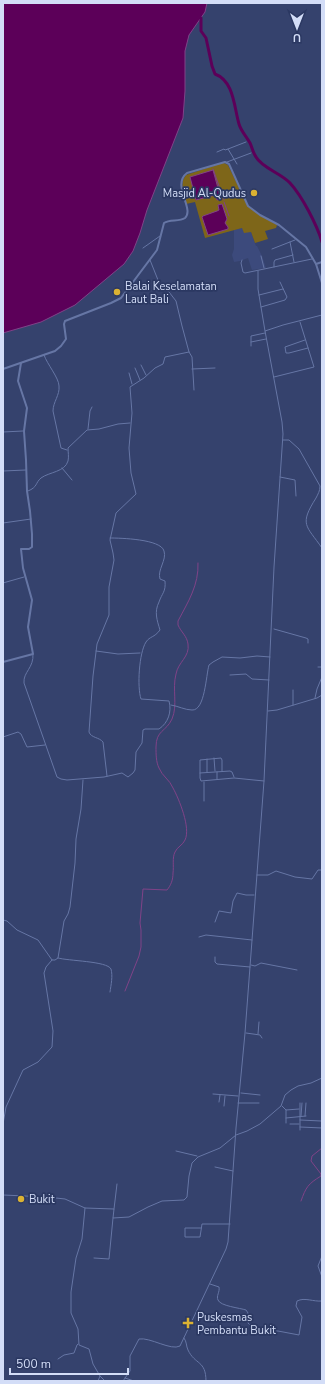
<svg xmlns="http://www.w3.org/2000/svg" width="325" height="1384" viewBox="0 0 325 1384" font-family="'Nunito Sans',sans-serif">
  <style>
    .built { fill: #3c4a7c }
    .green { fill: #7e6619 }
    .water { fill: #5c0059; stroke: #804288 }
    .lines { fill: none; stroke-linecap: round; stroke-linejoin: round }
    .stream { stroke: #804288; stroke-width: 1 }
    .river { stroke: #5c0059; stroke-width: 3 }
    .minor { stroke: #6676a5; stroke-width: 1 }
    .tertiary { stroke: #6676a5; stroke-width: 2 }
    .poi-dot { fill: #dbb233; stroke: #2b3862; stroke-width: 1.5 }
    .labels { text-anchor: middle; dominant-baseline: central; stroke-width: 3.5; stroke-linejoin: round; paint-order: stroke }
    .poi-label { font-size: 11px; fill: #d3ddf7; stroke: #2b3862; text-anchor: start }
  </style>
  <rect width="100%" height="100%" fill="#35426d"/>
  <!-- built -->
  <polygon class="built" points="242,228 251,232 256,246 257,246 262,256 266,268 252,270 248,258 240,261 234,262 232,255 234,249 234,230"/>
  <!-- green -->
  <path class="green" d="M222,163h2l4,2 19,39 11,10 19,11 -1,3 -11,3 3,8 -13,4 -4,-11 -7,1 -2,-5 -37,10 -10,-36 -9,2c-2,-10 -7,-21 0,-29z"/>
  <!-- water -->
  <g class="water">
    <polygon points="3,3 207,3 205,12 189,35 185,51 185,91 183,118 147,210 140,233 133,251 124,264 75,305 41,322 3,333"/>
    <polygon points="213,170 221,199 217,200 215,195 196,200 190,177"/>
    <polygon points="222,204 227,219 225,223 228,227 228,229 208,235 202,217 203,216 217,211 219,210 218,205"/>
  </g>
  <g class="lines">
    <!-- stream -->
    <g class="stream">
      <polyline points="213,169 224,200"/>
      <polyline points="224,202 229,216"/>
      <path d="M125,991l14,-35 2,-9v-17l-1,-7 3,-34 24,1c4,-5 6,-10 6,-17 1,-7 -1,-15 2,-21 2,-5 8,-7 10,-12 6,-12 -6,-41 -12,-52 -3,-8 -11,-12 -14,-20 -3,-6 -3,-14 -3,-21 0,-17 10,-15 16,-28 6,-14 0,-30 4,-45 2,-12 14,-17 12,-30 -1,-8 -7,-12 -10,-19v-4c10,-19 21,-36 20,-58"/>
      <polyline points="322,1117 322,1122"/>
      <path d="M301,1201c5,-14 7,-17 20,-25v-2l-10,-13 1,-5 10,-8"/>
    </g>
    <!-- river -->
    <path class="river" d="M201,18v13l5,7 6,28 3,8c19,7 19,33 24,50 2,7 7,12 11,19 2,4 3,10 6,14 6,11 25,16 34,26 12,13 27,42 32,59"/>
    <!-- minor -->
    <g class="minor">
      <polyline points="228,149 246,142"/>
      <polyline points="217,152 224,149 225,150 228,149 237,164"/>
      <polyline points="227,162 251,153"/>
      <polyline points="290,242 294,262"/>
      <polyline points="143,248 160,236"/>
      <polyline points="272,249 295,240"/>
      <polyline points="261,256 264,268"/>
      <polyline points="150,260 160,285 169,292 176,301 182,326 189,352 192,357 194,390"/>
      <polyline points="242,260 241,263 243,272 245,273 312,259"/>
      <polyline points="274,267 274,262 275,260 293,255"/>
      <polyline points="258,271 258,289 265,331"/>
      <polyline points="259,295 283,289"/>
      <polyline points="261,307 285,300 287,297 280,282"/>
      <polyline points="305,340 285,347 286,353 289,353 308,348"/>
      <polyline points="251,342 266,339"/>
      <polyline points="251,346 251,336 265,333"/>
      <path d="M44,355c3,9 15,23 15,31 1,9 -6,16 -6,25l8,37 6,2"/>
      <polyline points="141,365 146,375"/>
      <polyline points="135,368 140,380"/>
      <polyline points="192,369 215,368"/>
      <polyline points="129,373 132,384"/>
      <polyline points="274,377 314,367 300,322"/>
      <polyline points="88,429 90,411 92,407"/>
      <polyline points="3,432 23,431"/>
      <path d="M283,440h6l10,9 21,37c0,5 -2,8 -4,12 -17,27 -10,27 6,50"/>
      <polyline points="62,468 72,480"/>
      <polyline points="3,471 26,470"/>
      <polyline points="280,477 295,480 296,496"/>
      <path d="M28,491c10,-4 7,-8 13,-13 8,-6 24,-6 27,-17 1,-4 0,-9 0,-13l19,-18 12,-1 19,-5 12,-1"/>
      <polyline points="3,523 31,519"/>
      <polyline points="3,583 24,577"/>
      <polyline points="274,629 306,638 308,639 308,643"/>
      <polyline points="96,651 118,654 140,653"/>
      <path d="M33,654c1,14 -10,18 -9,29l33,94 4,2 6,1 37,-3 18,-4 6,4 5,-4 2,-3 1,-18 6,-9 1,-13 2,-1h14c9,-6 13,-17 10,-28l-28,-2c-4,-12 -2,-46 5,-57 4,-6 8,-4 14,-12 -3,-10 -6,-18 -1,-28 3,-9 7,-10 6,-21l-5,-2c-3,-9 7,-19 4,-28 -3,-12 -44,-13 -54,-13"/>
      <polyline points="318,667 322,667"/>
      <polyline points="230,675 246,674 252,679 269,680"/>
      <polyline points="315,698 317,689 322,677"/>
      <path d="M171,705c7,1 14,5 21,5 13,1 14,-35 17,-45l4,-3 9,-5 18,1 17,-2 13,1"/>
      <polyline points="293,705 293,690"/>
      <polyline points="268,711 277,710 317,698 322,695"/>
      <polyline points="3,737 18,732 21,734 27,747 45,745"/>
      <polyline points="214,758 215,771"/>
      <polyline points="207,759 207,772"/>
      <polyline points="222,771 222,760 221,758 200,760 200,778 201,781 234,778 264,781"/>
      <polyline points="217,772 217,779"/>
      <polyline points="200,773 230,771 232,772 234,777"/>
      <path d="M107,776l-4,-34c-4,-5 -12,-4 -14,-10l4,-56 4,-32 12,-29v-28l5,-27 -1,-7 -3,-13 6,-27 20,-19 -5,-21 -2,-25 3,-35 -2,-26 14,-9 11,-10 8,-4 2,-7 24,-5"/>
      <polyline points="204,801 204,782"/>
      <polyline points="257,875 268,875 276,871 295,877 312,879 318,870 322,870"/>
      <polyline points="3,920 7,921 17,930 38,940 52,960 55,960 58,958 64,921 68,914 70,907 75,863 76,839 81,809 83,780"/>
      <polyline points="215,922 219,911 231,913 233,901 237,893 246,895 254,895"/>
      <polyline points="199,937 206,935 252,940"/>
      <polyline points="215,957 215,962 217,964 250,967"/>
      <path d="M58,958c10,3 49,3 53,11 2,7 0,16 -1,23"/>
      <polyline points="251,965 255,966 261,963 297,970"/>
      <polyline points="246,1033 260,1035 262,1038"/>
      <polyline points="258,1034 259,1022"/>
      <polyline points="241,1093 260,1095"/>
      <polyline points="213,1094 238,1096"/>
      <polyline points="219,1102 220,1095"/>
      <polyline points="238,1103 259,1103"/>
      <polyline points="224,1106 225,1096"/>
      <polyline points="282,1106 286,1110 299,1109"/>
      <polyline points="286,1110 286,1123"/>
      <polyline points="301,1116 302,1103"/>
      <polyline points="305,1116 306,1103"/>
      <polyline points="286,1118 306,1116"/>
      <polyline points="300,1120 321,1121"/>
      <polyline points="3,1124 6,1107 23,1070 38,1062 52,1047 53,1031 44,973 46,967 52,960"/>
      <polyline points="290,1124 299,1124"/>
      <polyline points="300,1127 322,1128"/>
      <polyline points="300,1130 300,1103"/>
      <polyline points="176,1151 197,1156"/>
      <polyline points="215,1167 233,1171"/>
      <polyline points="3,1195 47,1197 65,1199 85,1208 114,1209 113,1218 129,1217 148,1207 162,1201 184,1200 187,1197 189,1176 192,1163 198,1157 220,1148 236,1135 247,1131 260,1124 281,1106 285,1095 291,1090 298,1086 311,1083 322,1078"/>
      <polyline points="85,1208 82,1239 76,1258 71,1292 71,1313 78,1329 79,1345 89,1349 93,1364 100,1376"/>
      <polyline points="114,1209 117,1184"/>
      <polyline points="201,1228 185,1228 185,1237 200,1237 202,1224 230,1224"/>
      <polyline points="322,1256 318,1266 322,1277"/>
      <polyline points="94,1258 109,1259 113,1218"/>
      <path d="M210,1284l9,3c1,5 -3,9 -1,13 2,6 22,8 28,10l2,3v10l8,8h22l21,4 3,-18 -6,-11 1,-5c8,-4 16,1 25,0"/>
      <path d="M184,1338c3,4 2,8 4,12 7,15 18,10 18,31"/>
      <polyline points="58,1359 64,1355 74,1353 77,1345 78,1344"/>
      <polyline points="125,1378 134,1381"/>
      <polyline points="98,1381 100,1376 105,1381"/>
      <path d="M123,1381l7,-10v-15l9,-17c11,-2 32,12 41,7l46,-97 2,-7 8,-114 9,-95 19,-252 10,-214 9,-133 -1,-12 -17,-91 18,-6 39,-10"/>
    </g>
    <!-- tertiary -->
    <g class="tertiary">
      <polyline points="316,264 322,262"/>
      <path d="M3,369l52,-18 6,-5 5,-7 -2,-15 1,-3 46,-18 10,-5 36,-48 7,-27c6,-4 15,-1 21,-5 10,-9 -14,-33 2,-45l38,-11 4,2 19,42 12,9 19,10 27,22 10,17 6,19"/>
      <polyline points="3,662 33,654 28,627 32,600 23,568 21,549 29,549 32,547 32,534 30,511 27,491 26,460 24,431 27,408 18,381 21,363"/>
    </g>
  </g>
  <!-- markers -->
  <g class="poi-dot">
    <circle cx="254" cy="193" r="4"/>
    <circle cx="117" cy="292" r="4"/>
    <circle cx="21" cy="1199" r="4"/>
    <path d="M186 1317h4v4h4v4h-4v4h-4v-4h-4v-4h4z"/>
  </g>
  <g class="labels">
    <!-- poi labels -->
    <g class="poi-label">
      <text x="246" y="193" text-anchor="end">Masjid Al-Qudus</text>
      <text x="125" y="286">Balai Keselamatan<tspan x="125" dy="13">Laut Bali</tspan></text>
      <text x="29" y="1199">Bukit</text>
      <text x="197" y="1317">Puskesmas<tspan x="197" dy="13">Pembantu Bukit</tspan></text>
    </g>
  </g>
  <!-- border -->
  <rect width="325" height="1384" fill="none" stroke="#d3ddf7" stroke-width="8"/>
  <!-- north arrow -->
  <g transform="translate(297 28) rotate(180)" stroke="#2b3862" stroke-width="3" paint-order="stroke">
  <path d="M0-3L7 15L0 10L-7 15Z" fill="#d3ddf7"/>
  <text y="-6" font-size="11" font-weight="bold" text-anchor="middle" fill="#d3ddf7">U</text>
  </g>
  <!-- scale -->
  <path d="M10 1368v6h118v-6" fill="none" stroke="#d3ddf7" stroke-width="2"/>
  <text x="16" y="1368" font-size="12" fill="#d3ddf7" stroke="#2b3862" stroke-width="3" paint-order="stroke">500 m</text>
</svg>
